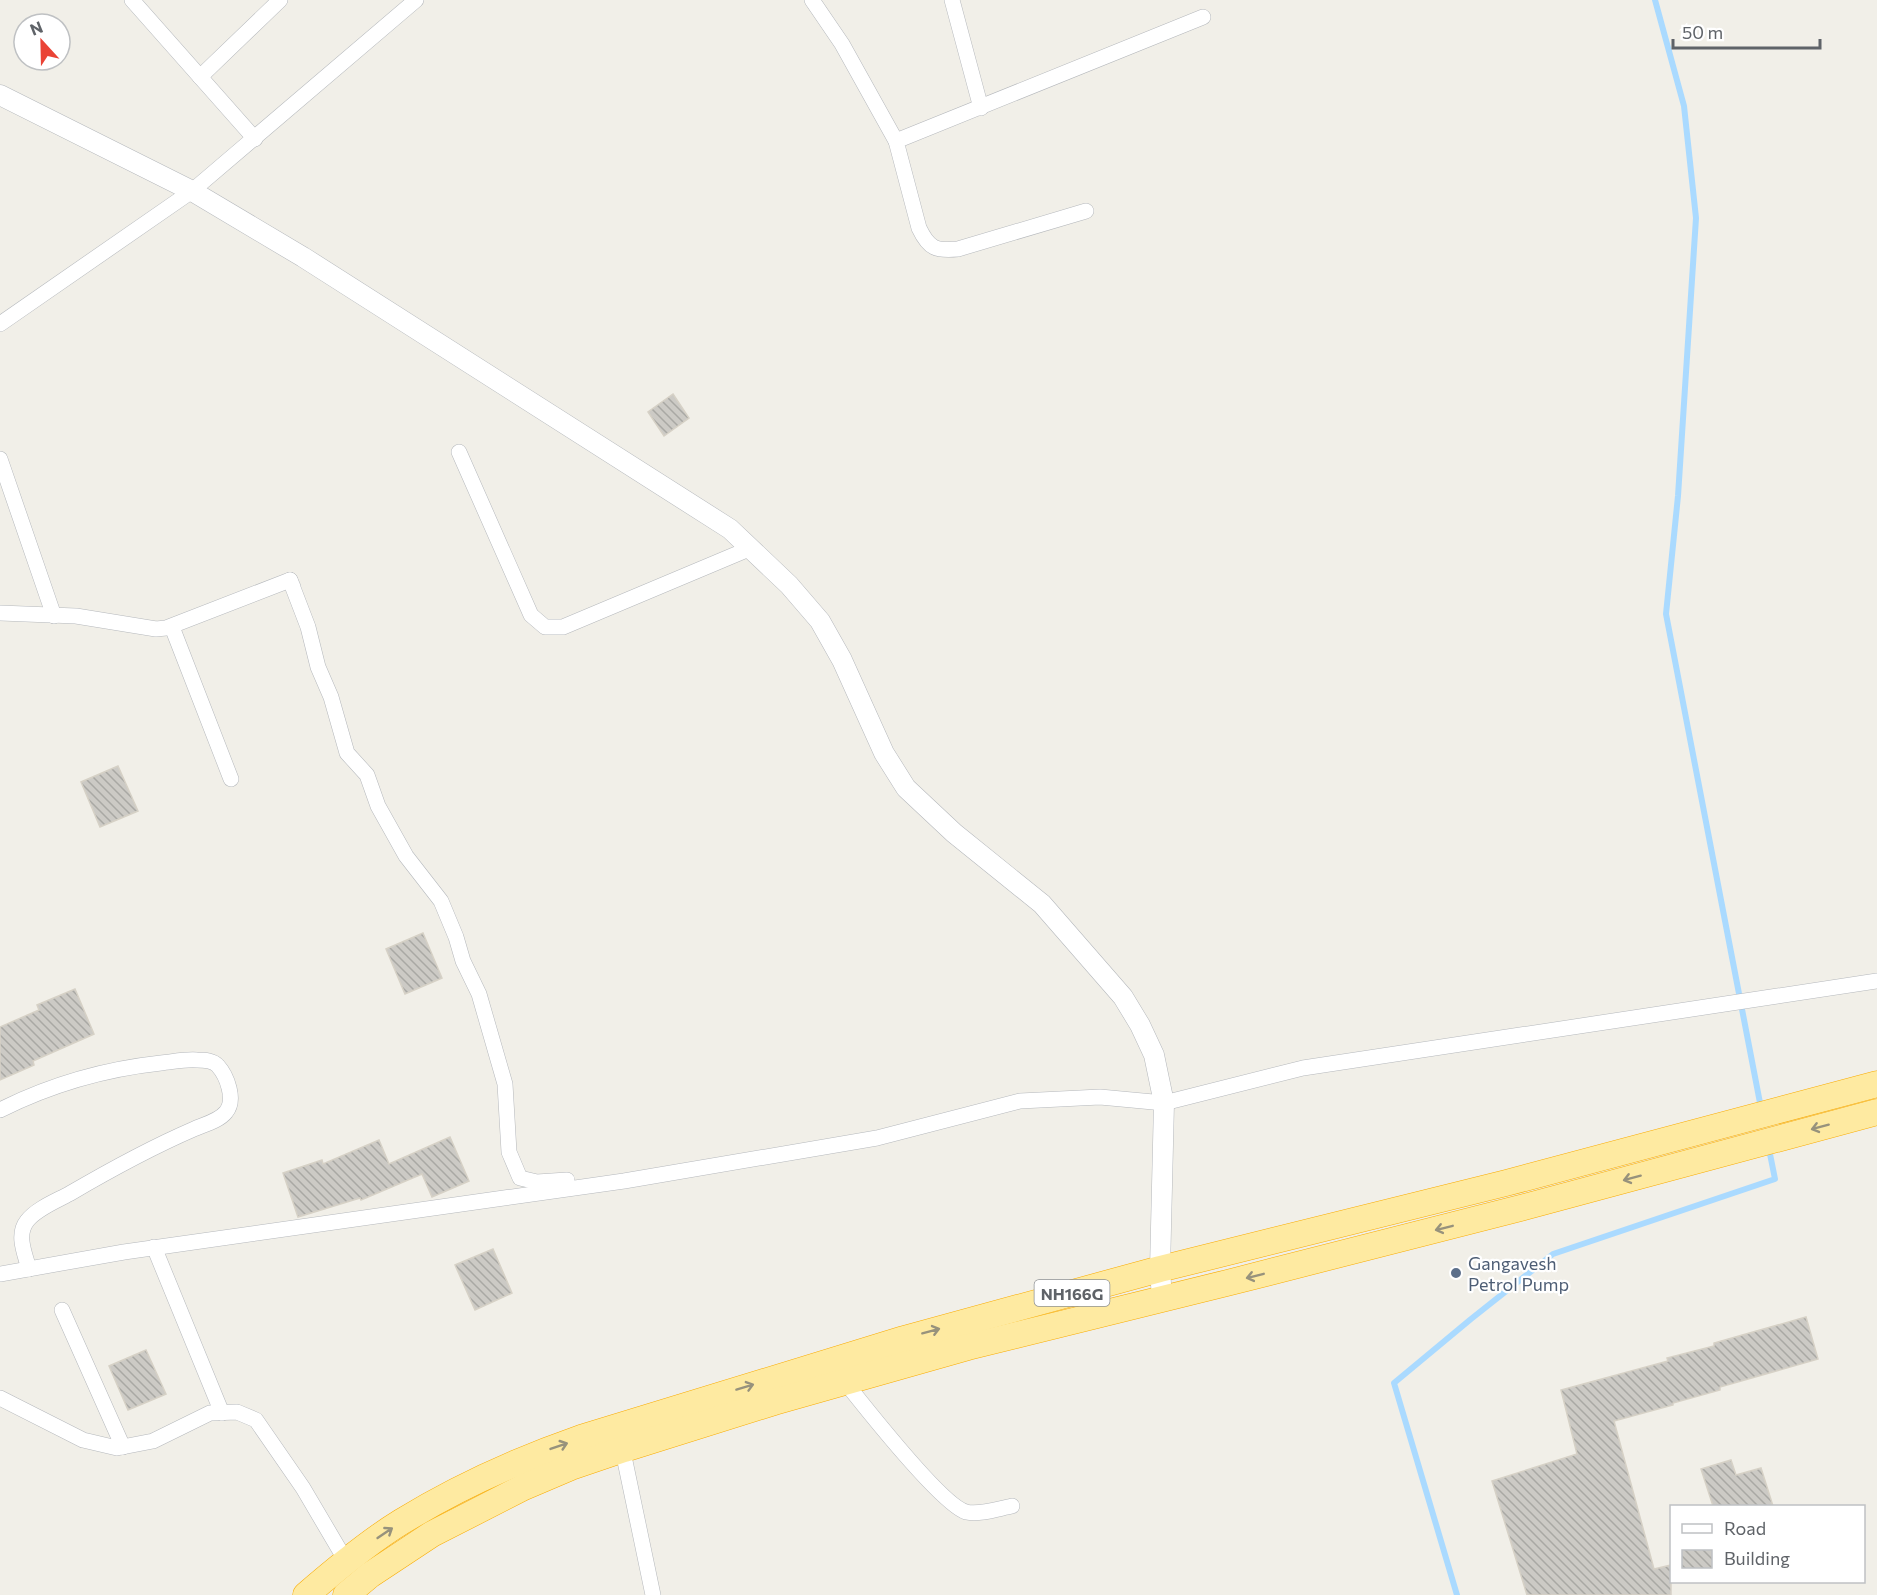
<svg xmlns="http://www.w3.org/2000/svg" width="1877" height="1595" viewBox="0 0 1877 1595" font-family="Commissioner,sans-serif">
  <style>
    .lines { fill: none; stroke-linecap: round; stroke-linejoin: round }
    .stream { stroke: #aadaff; stroke-width: 6 }
    .building { fill: url(#building-back-hatch); stroke: #d6d1c6; stroke-width: 1.5 }
    .minor-casing { stroke: #b5b8bc; stroke-width: 16 }
    .tertiary-casing { stroke: #b5b8bc; stroke-width: 21 }
    .trunk-casing { stroke: #f9ab00; stroke-width: 27 }
    .minor { stroke: #fff; stroke-width: 15 }
    .tertiary { stroke: #fff; stroke-width: 20 }
    .trunk { stroke: #feeaa1; stroke-width: 26 }
    .oneway { stroke: #97927c }
    .service-dot { fill: #5c6f8a; stroke: #fff; stroke-width: 2 }
    .labels { text-anchor: middle; dominant-baseline: central; stroke-width: 4.5; stroke-linejoin: round; paint-order: stroke }
    .shield { fill: #fff; stroke: #8f9295; stroke-width: 1.5 }
    .shield-label { font-size: 16px; font-weight: bold; fill: #5f6368 }
    .service-label { font-size: 18px; fill: #4e5e75; stroke: #fff; text-anchor: start }
  </style>
  <defs>
    <pattern id="building-back-hatch" width="6" height="6" patternUnits="userSpaceOnUse" patternTransform="scale(1.5)"><rect width="6" height="6" fill="#cccac5"/><path d="M-1 5l2 2M0 0l6 6M5-1l2 2" fill="none" stroke="#a9a8a4"/></pattern>
  </defs>
  <rect width="100%" height="100%" fill="#f1efe8"/>
  <g class="lines">
    <!-- stream -->
    <g class="stream">
      <polyline points="1655,0 1684,106 1696,218 1678,496 1666,614 1761,1108"/>
      <polyline points="1457,1595 1394,1383 1471,1319 1553,1254 1775,1179 1770,1154"/>
    </g>
  </g>
  <!-- building -->
  <g class="building">
    <polygon points="673,394 689,418 664,436 648,412"/>
    <polygon points="118,766 138,811 100,827 81,782"/>
    <polygon points="423,933 442,978 405,994 386,949"/>
    <polygon points="75,989 94,1034 33,1061 34,1065 0,1080 0,1027 39,1010 37,1005"/>
    <polygon points="450,1137 469,1181 432,1197 422,1174 361,1200 360,1198 298,1217 283,1173 322,1160 323,1164 379,1140 389,1164"/>
    <polygon points="493,1249 512,1293 475,1310 455,1265"/>
    <polygon points="1806,1317 1818,1359 1720,1387 1720,1390 1673,1403 1673,1405 1614,1421 1654,1569 1671,1565 1671,1595 1527,1595 1492,1481 1577,1454 1561,1390 1668,1361 1667,1358 1714,1346 1714,1343"/>
    <polygon points="146,1350 166,1394 128,1410 109,1366"/>
    <polygon points="1731,1460 1736,1475 1761,1468 1773,1506 1713,1506 1701,1469"/>
  </g>
  <g class="lines">
    <defs>
      <g id="minor">
        <polyline points="132,0 255,139"/>
        <polyline points="812,0 842,44 896,141"/>
        <polyline points="952,0 981,108"/>
        <polyline points="200,77 280,0"/>
        <path d="M1086,211l-128,38c-22,2 -29,0 -39,-21l-23,-87 307,-124"/>
        <polyline points="0,324 192,191 416,0"/>
        <polyline points="459,452 531,615 545,627 563,627 751,548"/>
        <polyline points="0,459 54,616"/>
        <polyline points="293,587 290,580 308,627 318,667 331,697 347,753 367,775 378,806 406,856 441,901 456,937 463,961 479,994 505,1084 509,1152 520,1178 537,1182 567,1180"/>
        <polyline points="0,613 76,616 156,629 166,628 290,580"/>
        <polyline points="172,627 231,779"/>
        <path d="M0,1110c50,-25 105,-41 161,-47 11,-1 24,-4 36,-3 7,0 16,0 21,6 9,10 18,34 8,46 -7,9 -23,13 -32,17 -44,19 -84,41 -125,65 -13,7 -33,15 -42,27 -11,14 -2,33 2,48"/>
        <polyline points="154,1247 222,1413"/>
        <polyline points="0,1274 124,1252 624,1181 877,1138 1020,1101 1100,1097 1164,1103 1303,1068 1877,981"/>
        <polyline points="62,1310 123,1447"/>
        <path d="M845,1382c19,24 97,123 121,130 14,3 31,-3 46,-6"/>
        <polyline points="0,1398 83,1440 117,1448 153,1441 210,1413 237,1412 256,1420 303,1488 346,1561"/>
        <polyline points="621,1442 653,1595"/>
      </g>
      <polyline id="tertiary" points="0,95 192,191 303,257 730,529 789,585 820,621 842,660 884,753 906,788 954,833 1042,904 1123,997 1140,1025 1154,1055 1164,1103 1160,1269 1162,1299"/>
      <g id="trunk">
        <path d="M306,1595c30,-26 61,-52 95,-73 57,-35 117,-62 180,-84l323,-99 256,-70 346,-86 371,-99"/>
        <polyline points="346,1595 370,1575 432,1534 524,1487 571,1467 624,1449 774,1402 968,1347 1227,1283 1528,1206 1877,1112"/>
      </g>
    </defs>
    <!-- minor casing -->
    <use href="#minor" class="minor-casing"/>
    <!-- tertiary casing -->
    <use href="#tertiary" class="tertiary-casing"/>
    <!-- trunk casing -->
    <use href="#trunk" class="trunk-casing"/>
    <!-- minor -->
    <use href="#minor" class="minor"/>
    <!-- tertiary -->
    <use href="#tertiary" class="tertiary"/>
    <!-- trunk -->
    <use href="#trunk" class="trunk"/>
  </g>
  <!-- one-way arrows -->
  <defs><path id="oneway-shaft" d="M-6 0H5M1.5-3L5.5 0L1.5 3" fill="none" stroke-width="1.6" stroke-linecap="round" stroke-linejoin="round" transform="scale(1.5)"/></defs>
  <g class="oneway">
    <use href="#oneway-shaft" transform="translate(1820 1127) rotate(165)"/>
    <use href="#oneway-shaft" transform="translate(1632 1178) rotate(165)"/>
    <use href="#oneway-shaft" transform="translate(1444 1228) rotate(166)"/>
    <use href="#oneway-shaft" transform="translate(1255 1276) rotate(166)"/>
    <use href="#oneway-shaft" transform="translate(931 1331) rotate(-15)"/>
    <use href="#oneway-shaft" transform="translate(745 1387) rotate(-17)"/>
    <use href="#oneway-shaft" transform="translate(559 1446) rotate(-19)"/>
    <use href="#oneway-shaft" transform="translate(385 1533) rotate(-34)"/>
  </g>
  <!-- markers -->
  <circle class="service-dot" cx="1456" cy="1273" r="6"/>
  <g class="labels">
    <!-- shield labels -->
    <rect class="shield" x="1034.5" y="1280" width="75" height="26" rx="4.5"/>
    <g class="shield-label">
      <text x="1072" y="1293">NH166G</text>
    </g>
    <!-- service labels -->
    <g class="service-label">
      <text x="1468" y="1263">Gangavesh<tspan x="1468" dy="21">Petrol Pump</tspan></text>
    </g>
  </g>
  <!-- legend -->
  <rect x="1670" y="1505" width="195" height="78" fill="#ffffff" stroke="#bfc1c3" stroke-width="1.5"/>
  <rect x="1682" y="1524" width="30" height="9" fill="#ffffff" stroke="#bfc1c3" stroke-width="1.5"/>
  <text x="1724" y="1535" font-size="18" fill="#5f6368">Road</text>
  <rect x="1682" y="1550" width="30" height="18" fill="url(#building-back-hatch)" stroke="#bfc1c3" stroke-width="1.5"/>
  <text x="1724" y="1565" font-size="18" fill="#5f6368">Building</text>
  <!-- north arrow -->
  <g transform="translate(42 42) rotate(338)"><circle r="28" fill="#ffffff" stroke="#bfc1c3" stroke-width="1.5"/>
  <path d="M0-4.5L10 22L0 15L-10 22Z" fill="#ea4335"/>
  <text y="-9" font-size="16" font-weight="bold" text-anchor="middle" fill="#5f6368">N</text>
  </g>
  <!-- scale -->
  <path d="M1673 39v9h147v-9" fill="none" stroke="#5f6368" stroke-width="3"/>
  <text x="1682" y="39" font-size="18" fill="#5f6368" stroke="#ffffff" stroke-width="4.5" paint-order="stroke">50 m</text>
</svg>
